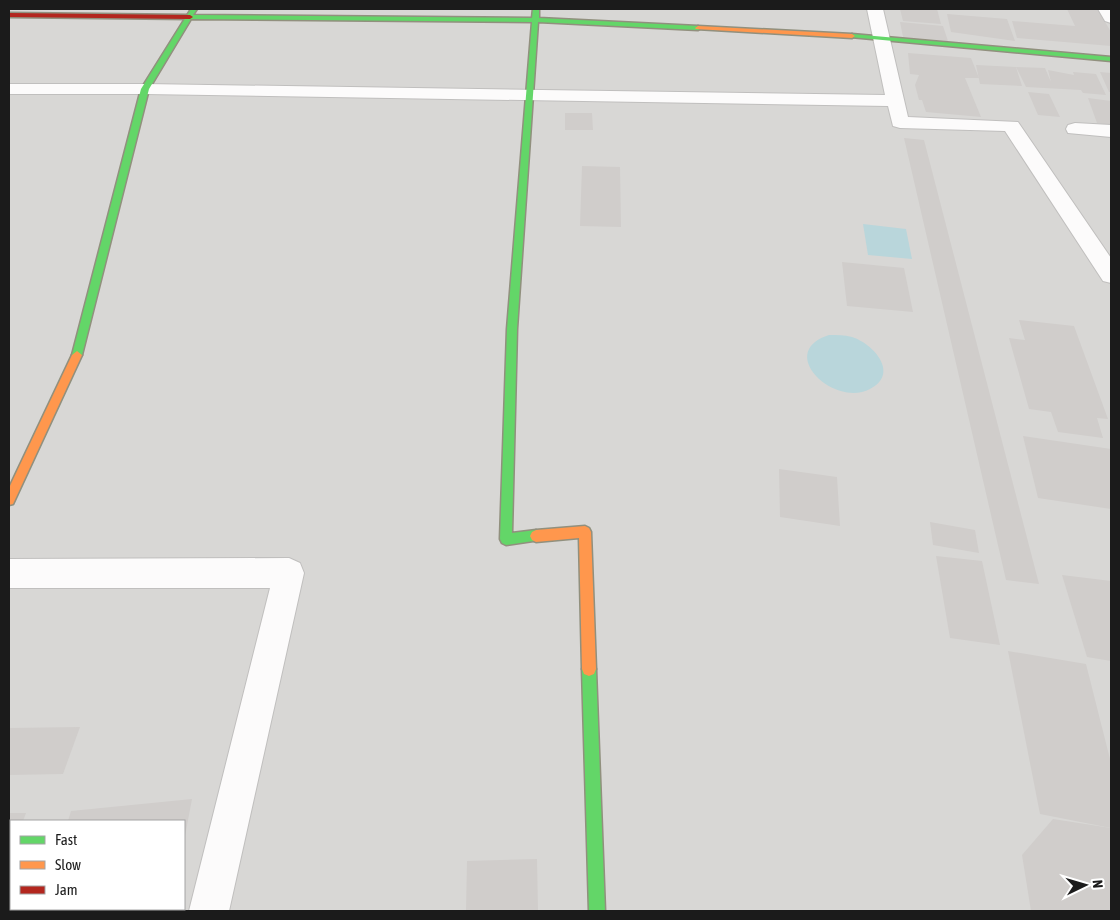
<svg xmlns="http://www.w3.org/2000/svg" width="1120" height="920" viewBox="0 0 1120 920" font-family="'Asap Condensed',sans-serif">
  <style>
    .residential { fill: #d8d7d5; fill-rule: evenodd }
    .water { fill: #b9d6db }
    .building { fill: #d0cdcb }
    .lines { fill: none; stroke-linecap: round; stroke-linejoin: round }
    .street-casing { stroke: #c0bfbe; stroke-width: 2 }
    .fast-casing { stroke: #91907e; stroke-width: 3 }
    .slow-casing { stroke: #91907e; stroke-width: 3 }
    .jam-casing { stroke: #91907e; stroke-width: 3 }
    .street { fill: #fcfbfb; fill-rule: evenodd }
    .fast { fill: #63d668; fill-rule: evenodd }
    .slow { fill: #ff974d; fill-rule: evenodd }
    .jam { fill: #b3261e; fill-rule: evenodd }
  </style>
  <rect width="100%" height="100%" fill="#e9e7e4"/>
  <!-- residential -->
  <path class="residential" d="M9,9h1102v902h-1102zM11,821h173v88h-173z"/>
  <!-- water -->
  <g class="water">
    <polygon points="863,224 906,229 912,259 868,255"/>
    <path d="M829,335c8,0 15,0 23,2 22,7 48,37 18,52 -36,19 -95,-37 -41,-54z"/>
  </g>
  <!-- building -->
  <g class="building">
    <polygon points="900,9 937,9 941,24 903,21"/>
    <polygon points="1067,9 1098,10 1111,32 1111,46 1017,38 1012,21 1075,26"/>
    <polygon points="947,14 1007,19 1015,41 951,32"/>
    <polygon points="900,22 943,26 948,41 903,37"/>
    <polygon points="908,53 971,58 979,78 965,78 981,117 926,112 922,100 919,100 915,85 919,75 910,74"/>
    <polygon points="976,65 1016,67 1022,86 980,84"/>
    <polygon points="1016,67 1045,68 1051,82 1048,70 1074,75 1073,72 1096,74 1106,95 1083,93 1081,90 1026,87"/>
    <polygon points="1100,72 1111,73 1111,92 1109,92"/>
    <polygon points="1028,92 1049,94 1060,117 1038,115"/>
    <polygon points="1088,98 1111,101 1111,125 1097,123"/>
    <polygon points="565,113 592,113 593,130 565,130"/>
    <polygon points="904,138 924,140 1039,584 1006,580"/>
    <polygon points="582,166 620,167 621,227 580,226"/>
    <polygon points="842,262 904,268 913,312 847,306"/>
    <polygon points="1019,320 1074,326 1108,419 1097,418 1103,438 1058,432 1051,412 1029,409 1009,338 1025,340"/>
    <polygon points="1023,436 1111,449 1111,509 1038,498"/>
    <polygon points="779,469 837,477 840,526 780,517"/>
    <polygon points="930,522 975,530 979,553 933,545"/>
    <polygon points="936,556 982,561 1000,645 950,638"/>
    <polygon points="1062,575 1111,581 1111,661 1087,657"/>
    <polygon points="1008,651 1086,664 1111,763 1111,828 1040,814"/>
    <polygon points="80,727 63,774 9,775 9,728"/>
    <polygon points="192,799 185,836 184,821 68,821 71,811"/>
    <polygon points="9,813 26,813 23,821 11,821 11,854 9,860"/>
    <polygon points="1053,819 1111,828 1111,911 1031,911 1022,855"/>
    <polygon points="537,859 538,911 466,911 467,861"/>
  </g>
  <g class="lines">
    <defs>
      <g id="street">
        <polygon points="867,9 883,9 908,117 1018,122 1111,258 1111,283 1103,281 1005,131 900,128 893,126 888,106 145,94 9,94 9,84 145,84 885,95"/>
        <polygon points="1098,9 1111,9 1111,23 1105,21"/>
        <polygon points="1075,123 1111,125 1111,137 1068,133 1066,129 1068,125"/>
        <polygon points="289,558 300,563 304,573 229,911 189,911 270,588 9,588 9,559"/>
      </g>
      <g id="fast">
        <polygon points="191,9 197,9 193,15 532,18 533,9 539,9 539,18 698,26 701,28 698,30 538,22 517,329 512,533 536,530 540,532 542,536 540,540 506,545 502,543 500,539 507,329 532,22 191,19 149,89 82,355 77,359 73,358 72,355 141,89"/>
        <polygon points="852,34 1111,57 1111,61 850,37 849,36"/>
        <polygon points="589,662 594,664 596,669 605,911 589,911 582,669 584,664"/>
      </g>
      <g id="slow">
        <polygon points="698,26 852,34 855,36 852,38 696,29 695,28"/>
        <polygon points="77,351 82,355 13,504 9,505 9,488 72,355"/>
        <polygon points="585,526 589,528 591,532 596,669 594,674 589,676 584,674 582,669 579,538 536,542 532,540 530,536 532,532 536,530"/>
      </g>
      <polygon id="jam" points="9,13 190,15 193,17 190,19 9,17"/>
    </defs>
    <!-- street casing -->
    <use href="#street" class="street-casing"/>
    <!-- fast casing -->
    <use href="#fast" class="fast-casing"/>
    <!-- slow casing -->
    <use href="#slow" class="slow-casing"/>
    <!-- jam casing -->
    <use href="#jam" class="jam-casing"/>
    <!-- street -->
    <use href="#street" class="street"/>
    <!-- fast -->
    <use href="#fast" class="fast"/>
    <!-- slow -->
    <use href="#slow" class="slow"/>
    <!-- jam -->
    <use href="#jam" class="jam"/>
  </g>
  <!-- border -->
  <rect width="1120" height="920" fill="none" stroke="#1b1b1b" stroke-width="20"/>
  <!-- legend -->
  <rect x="10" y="820" width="175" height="90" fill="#ffffff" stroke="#a4a4a4"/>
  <rect x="20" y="836" width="25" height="8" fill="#63d668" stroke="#a4a4a4"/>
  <text x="55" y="845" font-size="15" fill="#1b1b1b">Fast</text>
  <rect x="20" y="861" width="25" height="8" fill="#ff974d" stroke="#a4a4a4"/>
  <text x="55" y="870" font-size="15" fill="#1b1b1b">Slow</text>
  <rect x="20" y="886" width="25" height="8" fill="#b3261e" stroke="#a4a4a4"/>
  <text x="55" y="895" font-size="15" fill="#1b1b1b">Jam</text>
  <!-- north arrow -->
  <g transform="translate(1085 885) rotate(85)" stroke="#ffffff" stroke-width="4" paint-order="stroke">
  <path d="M0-4L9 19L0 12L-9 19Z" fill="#1b1b1b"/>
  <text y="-8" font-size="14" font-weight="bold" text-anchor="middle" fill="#1b1b1b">N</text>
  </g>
</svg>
